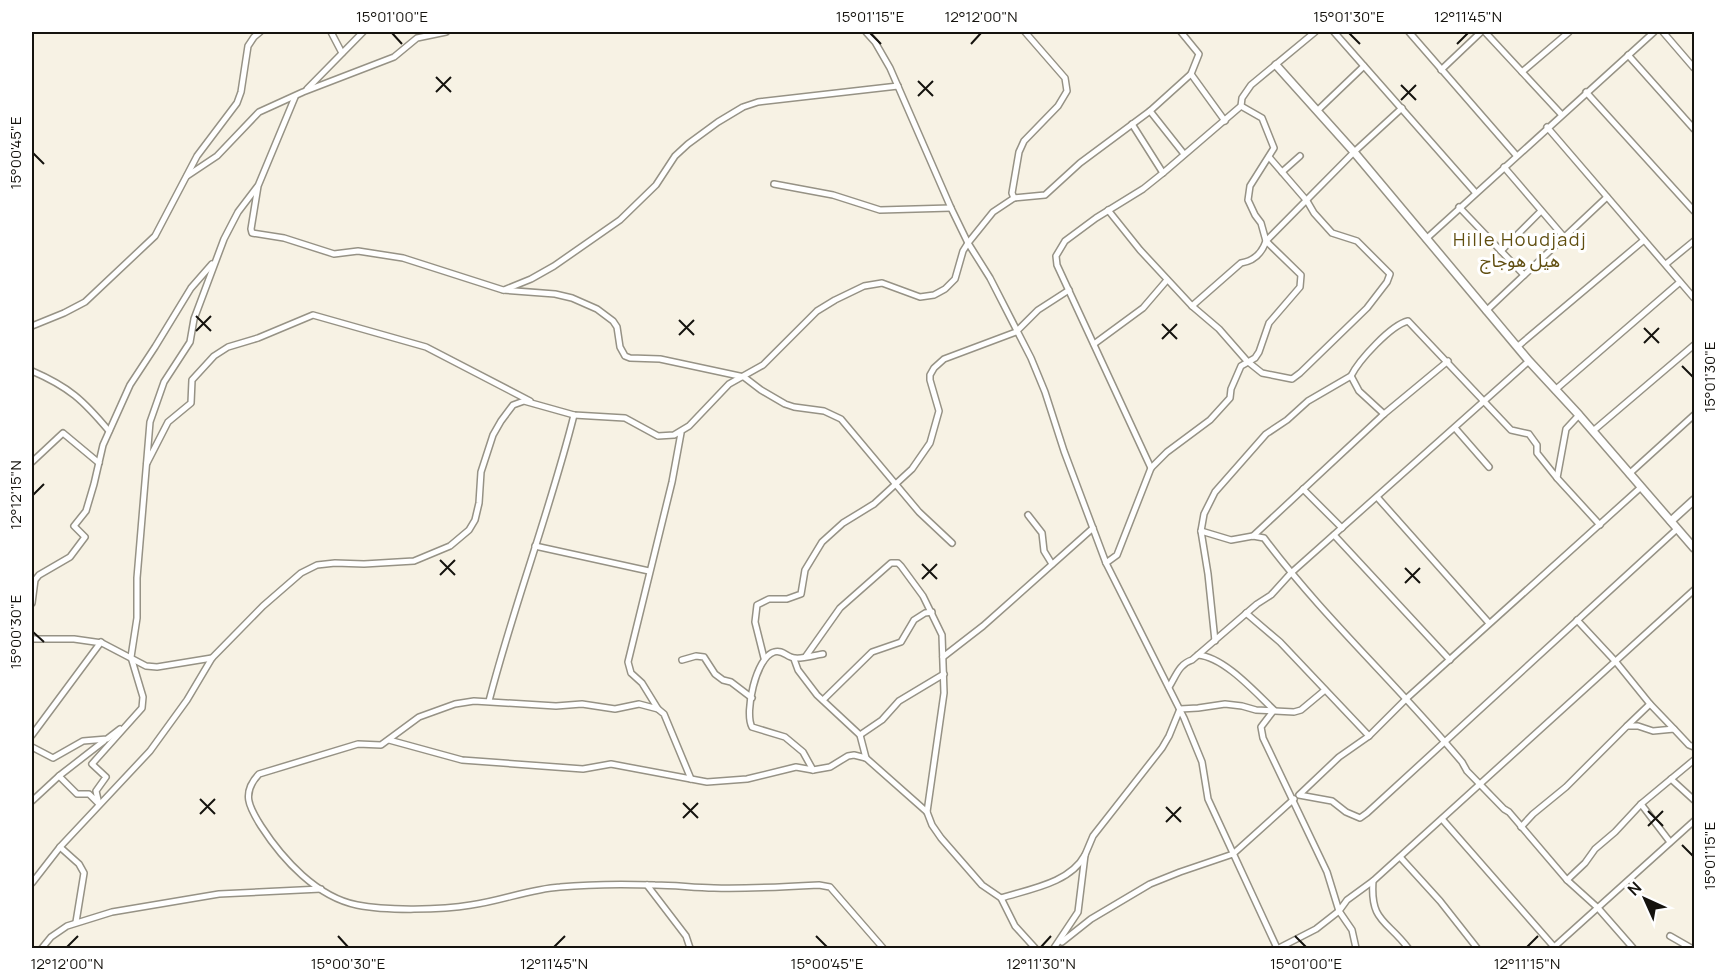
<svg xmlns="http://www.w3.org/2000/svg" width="1726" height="980" viewBox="0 0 1726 980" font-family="Manrope,'Noto Sans Arabic',sans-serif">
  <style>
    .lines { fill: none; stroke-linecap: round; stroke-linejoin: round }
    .minor-casing { stroke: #969285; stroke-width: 8 }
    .tertiary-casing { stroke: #969285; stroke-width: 10 }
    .minor { stroke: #fff; stroke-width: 5 }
    .tertiary { stroke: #fff; stroke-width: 7 }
    .ticks { fill: none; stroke: #15130e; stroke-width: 2 }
    .labels { text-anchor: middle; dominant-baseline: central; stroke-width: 6; stroke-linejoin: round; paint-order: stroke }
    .neighbourhood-label { font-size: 18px; letter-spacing: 1.5px; fill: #604e10; stroke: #fff }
    .neatline { fill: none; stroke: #15130e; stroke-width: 2 }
    .ticks-label { font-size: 15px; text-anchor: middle; fill: #15130e }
  </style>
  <rect width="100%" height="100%" fill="#f7f2e4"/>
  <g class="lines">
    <defs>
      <g id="minor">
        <polyline points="331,32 342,53"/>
        <polyline points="866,32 875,42 890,68 951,208 968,243 990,278 1031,358 1045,392 1064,451 1106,563 1184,718 1202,762 1208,799 1277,948"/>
        <polyline points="1181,32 1199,54 1191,74 1225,121"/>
        <polyline points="1334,32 1475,192"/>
        <polyline points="1409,32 1516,155"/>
        <polyline points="1485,32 1561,114"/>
        <polyline points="1663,32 1694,68"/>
        <polyline points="1628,55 1694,129"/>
        <polyline points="1441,70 1481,32"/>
        <polyline points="1522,72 1569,32"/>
        <polyline points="307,89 363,32"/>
        <polyline points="1586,92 1694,211"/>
        <polyline points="295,97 258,186 251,229 252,233 284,238 334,254 358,251 403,258 503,290 555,294 572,298 597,309 613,321 617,327 620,347 625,356 630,358 660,359 744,377 761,390 785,404 794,407 824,411 841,419 919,512 952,543"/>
        <polyline points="1150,111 1184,154"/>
        <polyline points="1317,111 1364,66"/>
        <polyline points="1132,124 1163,173"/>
        <polyline points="1547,127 1694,298"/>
        <polyline points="1504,167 1564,237"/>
        <polyline points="1282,172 1300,156"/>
        <polyline points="187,176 217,156 259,112 303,92 394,57 417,38 446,32"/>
        <polyline points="774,184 833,195 880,210 951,208"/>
        <polyline points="1014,198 1012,193 1019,152 1024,141 1058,106 1067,91 1065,78 1025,32"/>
        <polyline points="1459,207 1524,275"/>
        <polyline points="1108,210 1140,250 1192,306 1219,329 1247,361 1262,373 1292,379 1300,373 1367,308 1387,282 1390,274 1357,241 1332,233 1314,213 1307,201 1269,157"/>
        <polyline points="1426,239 1654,32"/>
        <polyline points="1501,251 1541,211"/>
        <polyline points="1666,264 1694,241"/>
        <polyline points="504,290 531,279 554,266 620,220 656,185 675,156 688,144 718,122 743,107 758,102 898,86"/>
        <path d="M1192,306l49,-43c13,-2 21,-10 25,-22l88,-89 48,-44"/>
        <polyline points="1486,311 1607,197"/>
        <polyline points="32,326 64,313 85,302 155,236 197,156 237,103 241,92 248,46 254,37 260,32"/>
        <polyline points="1094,344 1143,308 1167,280"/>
        <polyline points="1517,347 1644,240"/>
        <path d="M32,371c37,16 51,29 77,60"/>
        <polyline points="1555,390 1680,282"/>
        <path d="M1384,414l-25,-23 -8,-15c8,-16 40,-51 57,-55l103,109 18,4 8,11v8l20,25"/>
        <polyline points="1579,415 1566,429 1557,478 1600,525"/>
        <polyline points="1455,428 1489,467"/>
        <polyline points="1593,431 1694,345"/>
        <polyline points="32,462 63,433 99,463"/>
        <polyline points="147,463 168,422 191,403 192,380 214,356 228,347 258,338 313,315 426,347 530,401"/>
        <polyline points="1151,468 1057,265 1056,256 1065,241 1096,218 1143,189 1163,173 1241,106 1242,98 1251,85 1315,32"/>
        <polyline points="1629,474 1694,415"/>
        <polyline points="1640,488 1407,698 1369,736 1339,757 1299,795 1332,801 1346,812 1360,818 1367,813 1677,529"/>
        <polyline points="1303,489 1342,528"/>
        <polyline points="1377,497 1489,623"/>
        <polyline points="1028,515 1042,533 1044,551 1052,564"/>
        <path d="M1201,531l30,9 22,-4 11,2c60,80 134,147 198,224l5,9 37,38 5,3 58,68 31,28 35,40"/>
        <polyline points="1334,535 1450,660"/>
        <polyline points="1253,536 1384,414 1448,361"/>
        <polyline points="535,546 649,571"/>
        <polyline points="1106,563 1117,555 1151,468 1167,452 1210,420 1230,398 1231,389 1241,366 1255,358 1259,352 1269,323 1300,287 1301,275 1266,241 1261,223 1255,215 1248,200 1250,186 1274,148 1262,118 1241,106"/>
        <polyline points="32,603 35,580 39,575 70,557 85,537 74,526 86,511 94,484 103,445 130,385 155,347 191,288 212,264"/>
        <polyline points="1246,613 1280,642 1369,736"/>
        <polyline points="1577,620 1616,662 1650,704 1674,729"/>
        <polyline points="32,639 74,639 102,643 146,666 157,667 212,658"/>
        <polyline points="1215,641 1208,574 1201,531 1204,514 1215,492 1266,434 1287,420 1308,401 1351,376"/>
        <path d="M1198,655c26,2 57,37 76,55l-13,17 2,11 64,134 12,39 13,19 4,18"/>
        <polyline points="806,656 840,608 891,563 898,563 901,566 923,596 942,635 944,693 927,812"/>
        <polyline points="943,657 983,626 1093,528"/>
        <polyline points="764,658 755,622 757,605 769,599 787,599 801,594 805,570 822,542 843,523 874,504 912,469 930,443 939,411 930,380 930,375 934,368 944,359 1016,332 1038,310 1069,290"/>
        <polyline points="794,659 798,670 817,695 860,735 866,758"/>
        <polyline points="682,660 696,656 704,657 715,674 723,680 731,682 752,698"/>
        <path d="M1169,687c7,-11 10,-23 23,-27l65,-56 14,-9 20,-22 238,-212"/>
        <polyline points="823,700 872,652 901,642 914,620 925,613 932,612"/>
        <path d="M489,701c25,-97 61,-190 85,-286"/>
        <polyline points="658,709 642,683 631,673 628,662 672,482 681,433"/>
        <polyline points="1627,726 1650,704"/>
        <polyline points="32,735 101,642"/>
        <polyline points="860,735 882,720 899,701 944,674"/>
        <polyline points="389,740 462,760 583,769 611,764 707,782 747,779 796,767 813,770 830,767 848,756 854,755 866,758 927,812 932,825 941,838 982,885 1001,898 1015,926 1035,948"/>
        <polyline points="32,747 53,758 83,741 107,739 120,729"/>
        <path d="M813,770l-10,-18 -18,-15 -33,-10c-8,-14 4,-70 22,-75 9,-3 13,6 21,6 8,1 20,-3 28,-4"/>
        <polyline points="59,776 77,794 89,794 99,804 96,791 106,777 92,764 142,708 143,697 131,657 137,618 137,578 150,422 164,382 190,342 194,319 224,239 238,212 257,187"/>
        <path d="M691,779l-27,-65 -6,-5 -19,-5 -24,5 -33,-5 -26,2 -82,-5 -19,3 -36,13 -38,28 -23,-1 -99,30c-18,19 -10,33 2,52 22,34 56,71 96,79 29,6 85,5 114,0 30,-4 59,-16 89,-18 31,-3 64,-3 95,-2 20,0 40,3 59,3 35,1 70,-1 105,-3l11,2 53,61"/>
        <polyline points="1671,779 1694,800"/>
        <polyline points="32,801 59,776 104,741"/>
        <polyline points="1641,804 1670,842"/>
        <polyline points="1442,819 1555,948"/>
        <polyline points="1521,827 1533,814 1566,787 1627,726 1638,726 1653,731 1674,729 1689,745 1694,747"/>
        <polyline points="1400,857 1440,901 1477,948"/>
        <polyline points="1567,880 1585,863 1595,849 1615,832 1641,804 1694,760"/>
        <polyline points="32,883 60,847"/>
        <polyline points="647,885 686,936 690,948"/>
        <path d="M1001,898c29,-9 69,-15 84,-43"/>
        <polyline points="76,922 84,873 79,864 60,847 150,751 187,700 212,658 263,606 301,573 317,565 335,563 364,564 414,561 450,546 469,530 475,520 479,503 481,472 493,435 501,421 513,405 524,401 574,415 625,418 658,436 674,435 689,426 729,384 763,365 817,311 835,300 864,286 882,283 920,297 934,295 945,289 955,279 963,251 968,243 993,212 1014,198 1045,195 1080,163 1150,111 1191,74"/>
        <polyline points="1670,936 1691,948"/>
        <polyline points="1062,942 1091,919 1150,884 1180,872 1233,854 1294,799"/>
        <polyline points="42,948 51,937 67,926 112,912 219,894 321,889"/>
        <polyline points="1054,948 1078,912 1085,855 1093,836 1162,748 1169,736 1180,709 1198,708 1225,704 1242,706 1256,710 1294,712 1301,710 1325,690"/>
        <polyline points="1279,948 1316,929 1339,911 1347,900 1373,881"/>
        <path d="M1408,948c-21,-28 -38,-26 -35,-67l321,-291"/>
        <polyline points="1553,948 1694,821"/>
      </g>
      <g id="tertiary">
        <polyline points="1276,65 1354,152 1529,361 1579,415 1694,548"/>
        <polyline points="1671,521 1694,500"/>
      </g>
    </defs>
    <!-- minor casing -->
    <use href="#minor" class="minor-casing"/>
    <!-- tertiary casing -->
    <use href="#tertiary" class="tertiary-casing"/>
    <!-- minor -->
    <use href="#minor" class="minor"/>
    <!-- tertiary -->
    <use href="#tertiary" class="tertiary"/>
  </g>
  <!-- ticks -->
  <path class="ticks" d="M392,33l10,11M870,33l11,11M1349,33l11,11M971,44l10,-11M1457,44l11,-11M436,77l15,15M918,81l15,15M1401,85l15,15M436,92l15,-15M918,96l15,-15M1401,100l15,-15M33,153l11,11M196,316l15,15M679,320l15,15M1162,324l15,15M1644,328l15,15M196,331l15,-15M679,335l15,-15M1162,339l15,-15M1644,343l15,-15M1682,366l11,11M33,495l11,-11M440,560l15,15M922,564l15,15M1405,568l15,15M440,575l15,-15M922,579l15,-15M1405,583l15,-15M33,632l11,10M200,799l15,15M683,803l15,15M1166,807l15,15M1648,811l15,15M200,814l15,-15M683,818l15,-15M1166,822l15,-15M1648,826l15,-15M1682,845l11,11M338,936l10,11M816,936l11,11M1295,936l11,11M67,947l11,-11M554,947l11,-11M1041,947l10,-11M1527,947l11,-11"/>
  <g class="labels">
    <!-- neighbourhood labels -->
    <g class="neighbourhood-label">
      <text x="1520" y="239">Hille Houdjadj<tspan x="1520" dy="21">هيل هوجاج</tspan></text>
    </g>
  </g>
  <!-- border -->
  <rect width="1726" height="980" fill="none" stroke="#ffffff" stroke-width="66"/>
  <!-- north arrow -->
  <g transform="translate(1645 899) rotate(315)" stroke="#ffffff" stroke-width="4.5" paint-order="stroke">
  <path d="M0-4.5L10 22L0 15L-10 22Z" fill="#15130e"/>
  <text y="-9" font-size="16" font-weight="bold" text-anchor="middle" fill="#15130e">N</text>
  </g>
  <rect x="33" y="33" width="1660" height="914" class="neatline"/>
  <g class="ticks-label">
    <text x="392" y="22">15°01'00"E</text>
    <text x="870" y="22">15°01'15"E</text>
    <text x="981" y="22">12°12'00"N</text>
    <text x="1349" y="22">15°01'30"E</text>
    <text x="1468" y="22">12°11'45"N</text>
    <text transform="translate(16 153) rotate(-90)" y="5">15°00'45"E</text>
    <text transform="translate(1710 377) rotate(-90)" y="5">15°01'30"E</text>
    <text transform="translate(16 495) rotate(-90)" y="5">12°12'15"N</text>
    <text transform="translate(16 632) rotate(-90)" y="5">15°00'30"E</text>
    <text transform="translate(1710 856) rotate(-90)" y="5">15°01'15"E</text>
    <text x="67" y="969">12°12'00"N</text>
    <text x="348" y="969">15°00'30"E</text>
    <text x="554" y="969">12°11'45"N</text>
    <text x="827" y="969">15°00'45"E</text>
    <text x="1041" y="969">12°11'30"N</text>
    <text x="1306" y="969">15°01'00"E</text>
    <text x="1527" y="969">12°11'15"N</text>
  </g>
</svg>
